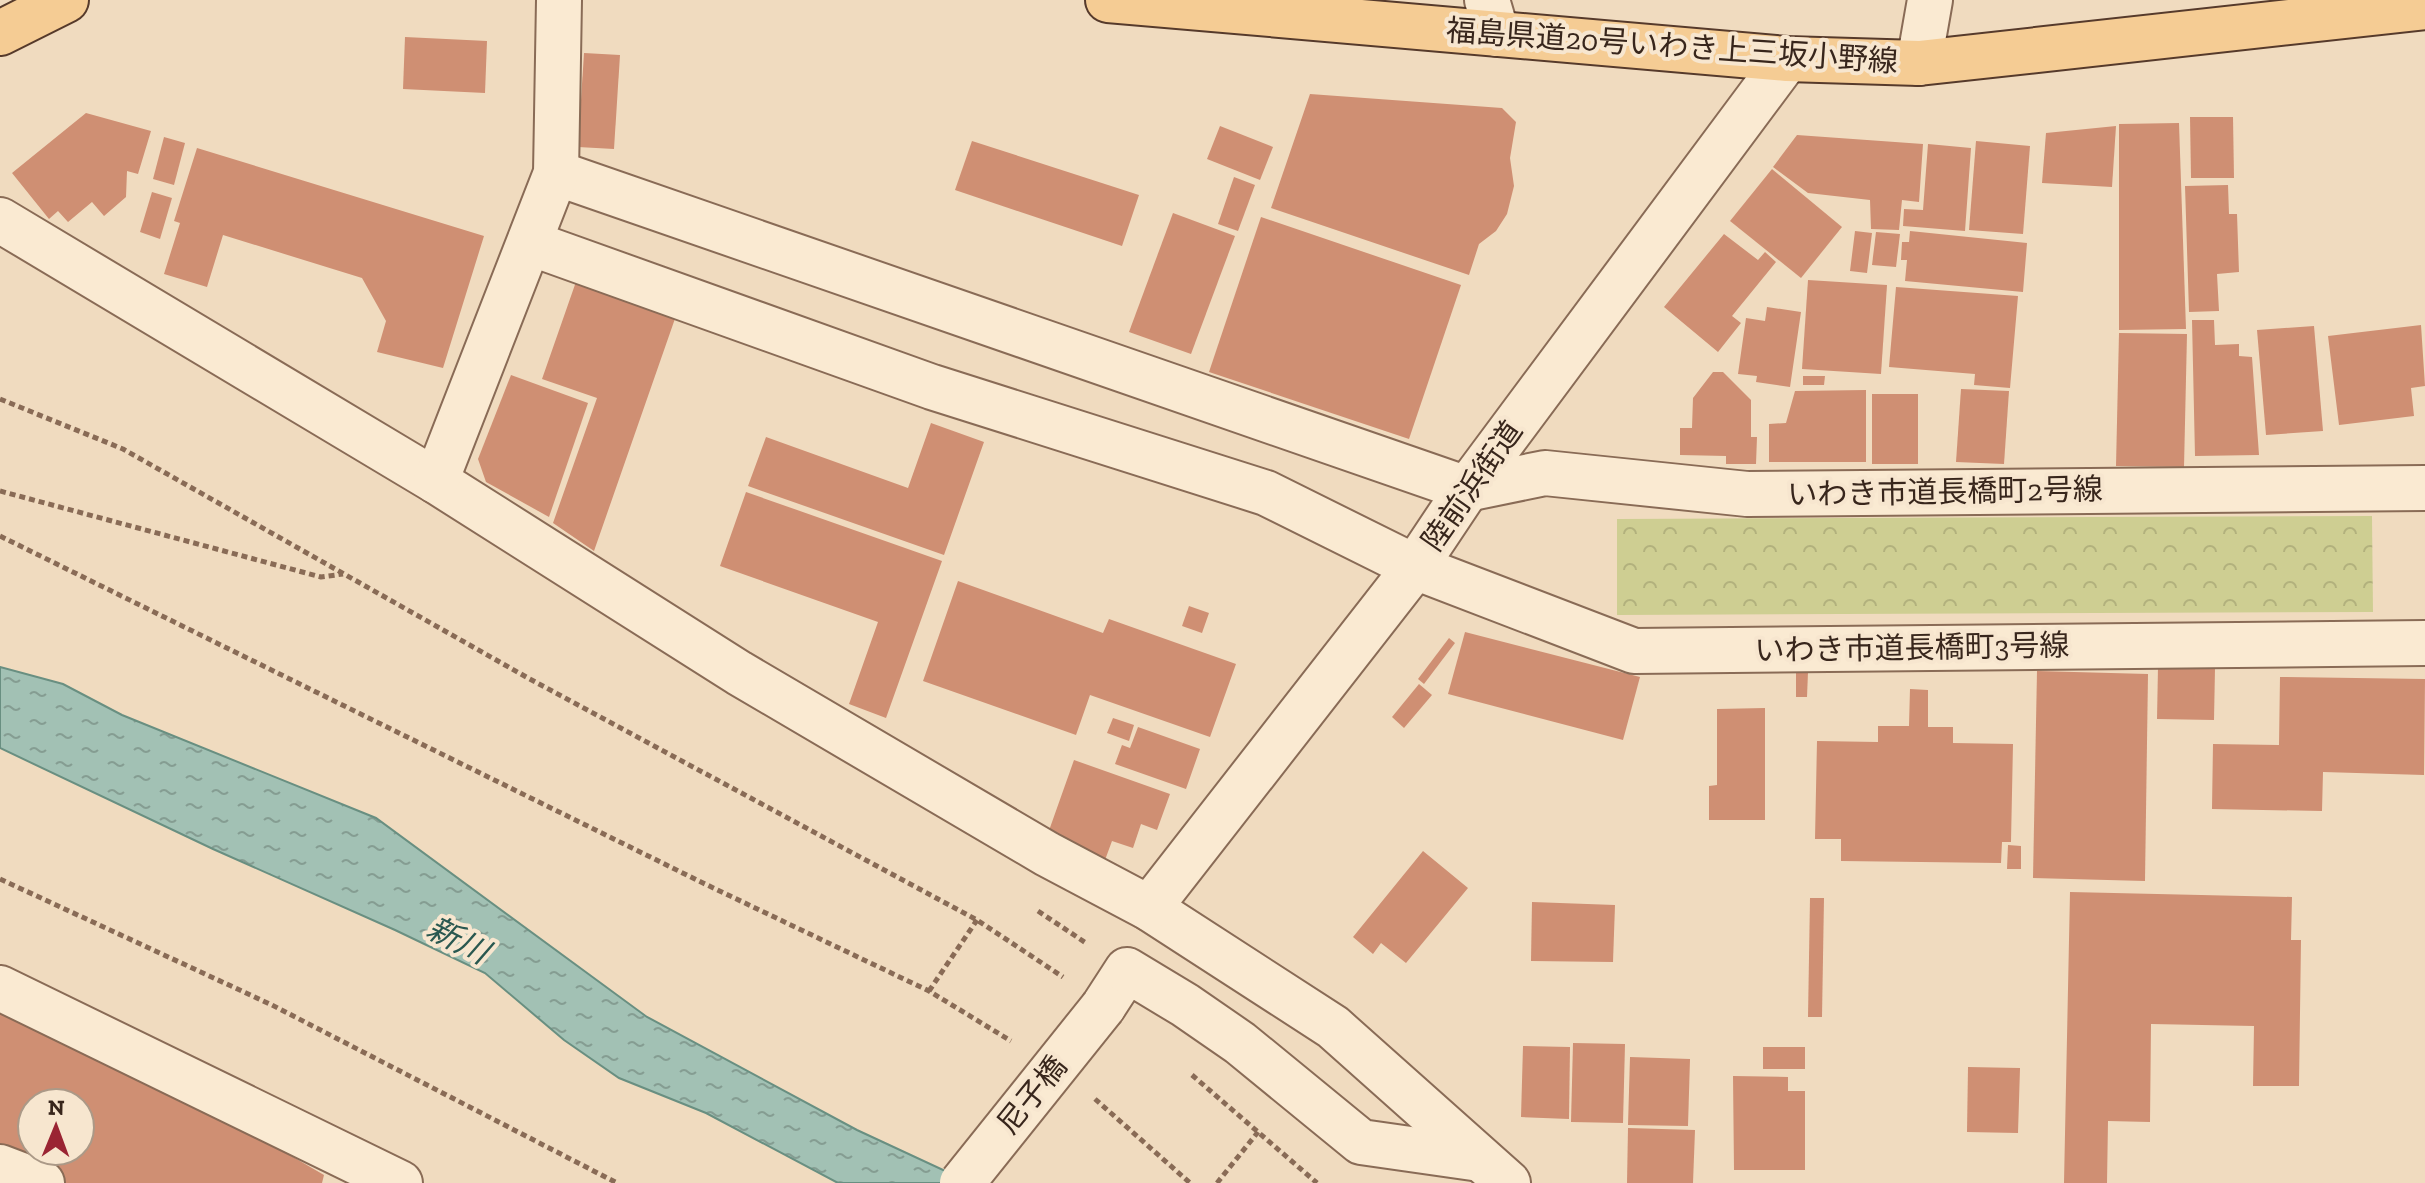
<svg xmlns="http://www.w3.org/2000/svg" width="2425" height="1183" viewBox="0 0 2425 1183" font-family="'Zilla Slab','Noto Sans JP',serif">
  <style>
    .forest { fill: url(#forest-crowns) }
    .water { fill: url(#water-ripples); stroke: #698f81; stroke-width: 2 }
    .building { fill: #cf8f73; fill-rule: evenodd }
    .lines { fill: none; stroke-linecap: round; stroke-linejoin: round }
    .minor-casing { stroke: #896b56; stroke-width: 48 }
    .major-casing { stroke: #563a2b; stroke-width: 48 }
    .path { stroke: #896b56; stroke-width: 5; stroke-dasharray: 6 4; stroke-linecap: butt }
    .minor { stroke: #faead2; stroke-width: 44 }
    .major { stroke: #f5cc94; stroke-width: 44 }
    .minor-bridge-casing { stroke: #896b56; stroke-width: 48; stroke-linecap: butt }
    .minor-bridge { stroke: #faead2; stroke-width: 44 }
    .labels { text-anchor: middle; dominant-baseline: central; stroke-width: 8; stroke-linejoin: round; paint-order: stroke }
    .street-label { font-size: 30px; fill: #38261c; stroke: #f7e6cf }
    .water-label { font-size: 32px; font-style: italic; fill: #2a5850; stroke: #f7e6cf }
  </style>
  <defs>
    <pattern id="forest-crowns" width="20" height="18" patternUnits="userSpaceOnUse" patternTransform="scale(2)"><rect width="20" height="18" fill="#cece92"/><path d="M2 6a3 3 0 1 1 6 0M12 15a3 3 0 1 1 6 0" fill="none" stroke="#b2b17d"/></pattern>
    <pattern id="water-ripples" width="26" height="14" patternUnits="userSpaceOnUse" patternTransform="scale(2)"><rect width="26" height="14" fill="#a2c1b4"/><path d="M2 4q2-2 4 0t4 0M15 11q2-2 4 0t4 0" fill="none" stroke="#859d92"/></pattern>
  </defs>
  <rect width="100%" height="100%" fill="#f0dbbf"/>
  <!-- forest -->
  <polygon class="forest" points="2372,516 2373,612 1617,615 1617,519"/>
  <!-- water -->
  <polygon class="water" points="0,667 63,684 122,715 376,818 647,1017 857,1130 971,1183 838,1183 706,1113 619,1078 564,1040 485,973 395,930 213,849 0,748"/>
  <!-- building -->
  <g class="building">
    <polygon points="405,37 487,41 485,93 403,89"/>
    <polygon points="584,53 620,55 614,149 578,147"/>
    <polygon points="1310,94 1502,108 1516,122 1510,158 1514,186 1507,214 1496,231 1479,244 1469,275 1271,208"/>
    <polygon points="86,113 151,131 138,174 127,171 126,197 104,216 92,202 68,222 58,211 49,219 12,173"/>
    <polygon points="2190,117 2233,117 2234,178 2191,178"/>
    <polygon points="2179,123 2186,329 2119,330 2119,124"/>
    <polygon points="1220,126 1273,147 1260,180 1207,159"/>
    <polygon points="2116,126 2112,187 2042,183 2046,133"/>
    <polygon points="1797,135 1923,144 1919,202 1902,200 1899,230 1871,229 1870,200 1808,193 1773,167"/>
    <polygon points="164,137 185,143 174,185 153,179"/>
    <polygon points="972,141 1139,195 1122,246 955,190"/>
    <polygon points="1976,141 2030,146 2023,234 1969,230"/>
    <polygon points="1928,144 1971,148 1965,231 1903,226 1904,209 1923,210"/>
    <polygon points="197,148 484,236 443,368 377,352 386,321 362,278 223,235 207,287 164,274 180,223 174,221"/>
    <polygon points="1772,169 1842,227 1801,278 1730,221"/>
    <polygon points="1234,177 1255,185 1238,231 1218,224"/>
    <polygon points="2228,185 2229,214 2237,214 2239,272 2217,274 2219,311 2189,312 2185,186"/>
    <polygon points="152,192 172,198 160,239 140,232"/>
    <polygon points="1173,213 1235,236 1191,354 1129,332"/>
    <polygon points="1261,217 1461,285 1409,439 1209,372"/>
    <polygon points="1855,231 1872,233 1867,273 1850,271"/>
    <polygon points="1910,231 2027,243 2023,292 1905,281 1907,260 1901,260 1902,242 1909,242"/>
    <polygon points="1876,232 1900,234 1896,267 1872,265"/>
    <polygon points="1724,234 1758,260 1765,252 1776,262 1732,316 1741,323 1718,352 1664,307"/>
    <polygon points="578,276 678,310 594,551 553,523 597,398 542,379"/>
    <polygon points="1808,280 1887,285 1881,374 1802,369"/>
    <polygon points="1896,287 2018,296 2010,388 1974,385 1975,374 1889,367"/>
    <polygon points="1767,307 1801,312 1790,387 1756,382 1757,376 1738,374 1746,318 1765,321"/>
    <polygon points="2192,320 2214,320 2215,345 2239,344 2239,356 2252,357 2259,455 2195,456"/>
    <polygon points="2421,325 2425,386 2411,388 2414,416 2339,425 2328,336"/>
    <polygon points="2314,326 2323,431 2266,435 2257,330"/>
    <polygon points="2119,333 2187,334 2184,467 2116,466"/>
    <polygon points="1713,372 1723,372 1751,400 1751,437 1757,437 1756,464 1726,464 1726,456 1680,455 1680,428 1692,428 1693,398"/>
    <polygon points="511,375 588,403 549,517 486,482 478,459"/>
    <polygon points="1803,376 1825,376 1824,385 1803,385"/>
    <polygon points="1961,389 2009,391 2004,464 1956,462"/>
    <polygon points="1866,390 1866,462 1769,462 1769,424 1786,423 1795,391"/>
    <rect x="1872" y="394" width="46" height="70"/>
    <polygon points="931,423 984,442 944,555 748,486 766,437 908,488"/>
    <polygon points="746,492 942,561 886,718 849,704 878,622 720,566"/>
    <polygon points="958,581 1103,633 1109,619 1236,664 1210,737 1090,695 1076,735 923,681"/>
    <polygon points="1189,606 1209,613 1202,633 1182,626"/>
    <polygon points="1465,632 1640,677 1623,740 1448,694"/>
    <polygon points="1449,638 1455,643 1424,684 1418,679"/>
    <polygon points="2158,667 2215,668 2214,720 2157,719"/>
    <polygon points="2037,671 2148,674 2145,881 2033,878"/>
    <polygon points="1796,672 1808,672 1807,697 1796,697"/>
    <polygon points="2280,677 2425,679 2424,775 2323,772 2322,811 2212,809 2213,744 2279,745"/>
    <polygon points="1419,684 1432,695 1404,728 1392,717"/>
    <polygon points="1910,689 1928,690 1928,727 1953,727 1953,743 2013,744 2011,842 2002,842 2001,863 1841,861 1841,839 1815,839 1817,741 1878,742 1878,726 1909,726"/>
    <polygon points="1765,708 1765,820 1709,820 1709,786 1717,785 1717,709"/>
    <polygon points="1113,718 1134,725 1129,741 1107,733"/>
    <polygon points="1138,727 1200,749 1186,789 1115,764 1122,745 1130,748"/>
    <polygon points="1074,760 1170,794 1157,830 1141,824 1133,848 1112,841 1105,860 1046,839"/>
    <polygon points="2008,845 2021,846 2021,869 2007,869"/>
    <polygon points="1423,851 1468,888 1406,963 1381,943 1373,954 1353,937"/>
    <polygon points="2070,892 2292,897 2291,940 2301,940 2299,1086 2253,1086 2254,1026 2151,1024 2150,1122 2108,1121 2107,1183 2064,1183"/>
    <polygon points="1810,898 1824,898 1822,1017 1808,1017"/>
    <polygon points="1532,902 1615,905 1613,962 1531,961"/>
    <path d="M0,986l324,189 -2,8h-322zM32,1103h48v48h-48z"/>
    <polygon points="1573,1043 1625,1044 1623,1123 1571,1122"/>
    <polygon points="1523,1046 1570,1047 1569,1119 1521,1117"/>
    <rect x="1763" y="1047" width="42" height="22"/>
    <polygon points="1630,1057 1690,1059 1688,1126 1628,1125"/>
    <polygon points="1968,1067 2020,1068 2018,1133 1967,1132"/>
    <polygon points="1733,1076 1788,1077 1788,1091 1805,1091 1805,1170 1734,1170"/>
    <polygon points="1628,1128 1695,1130 1693,1183 1627,1183"/>
  </g>
  <g class="lines">
    <defs>
      <g id="minor">
        <polyline points="1487,0 1497,34"/>
        <polyline points="1919,63 1930,0"/>
        <polyline points="556,173 1467,489 1545,473 1747,494 2425,488"/>
        <polyline points="0,220 436,481 739,673 1047,854 1149,908 1333,1027 1508,1183"/>
        <polyline points="530,243 932,387 1266,493 1415,567 1634,651 2425,643"/>
        <polyline points="436,481 556,173 559,0"/>
        <polyline points="1149,908 1415,567 1467,489 1787,59"/>
        <polyline points="0,988 400,1183"/>
        <polyline points="1103,1007 1127,970 1185,1005 1240,1043 1361,1142 1480,1159"/>
        <polyline points="0,1167 42,1183"/>
      </g>
      <g id="major">
        <polyline points="1108,0 1787,59 1919,63 2425,7"/>
        <polyline points="0,33 66,0"/>
      </g>
    </defs>
    <!-- minor casing -->
    <use href="#minor" class="minor-casing"/>
    <!-- major casing -->
    <use href="#major" class="major-casing"/>
    <!-- path -->
    <g class="path">
      <polyline points="0,399 123,449 528,678 977,920 1063,977"/>
      <polyline points="0,491 321,577 343,574"/>
      <polyline points="0,536 703,883 929,991 1011,1041"/>
      <polyline points="0,879 272,1005 617,1183"/>
      <polyline points="1038,911 1086,943"/>
      <polyline points="929,991 977,920"/>
      <polyline points="1192,1075 1317,1183"/>
      <polyline points="1095,1099 1190,1183"/>
      <polyline points="1217,1183 1258,1132"/>
    </g>
    <!-- minor -->
    <use href="#minor" class="minor"/>
    <!-- major -->
    <use href="#major" class="major"/>
    <defs>
      <polyline id="minor-bridge" points="962,1183 1103,1007"/>
    </defs>
    <!-- minor-bridge casing -->
    <use href="#minor-bridge" class="minor-bridge-casing"/>
    <!-- minor-bridge -->
    <use href="#minor-bridge" class="minor-bridge"/>
  </g>
  <g class="labels">
    <!-- street labels -->
    <g class="street-label">
      <text transform="translate(1672 46) rotate(4)">福島県道20号いわき上三坂小野線</text>
      <text transform="translate(1472 486) rotate(-55)">陸前浜街道</text>
      <text transform="translate(1945 492) rotate(-1)">いわき市道長橋町2号線</text>
      <text transform="translate(1912 648) rotate(-1)">いわき市道長橋町3号線</text>
      <text transform="translate(1032 1095) rotate(-51)">尼子橋</text>
    </g>
    <!-- water labels -->
    <g class="water-label">
      <text transform="translate(458 940) rotate(27)">新川</text>
    </g>
  </g>
  <!-- north arrow -->
  <g transform="translate(56 1127) rotate(1)"><circle r="38" fill="#f7e6cf" stroke="#ab9987" stroke-width="2"/>
  <path d="M0-6L14 30L0 20L-14 30Z" fill="#9a2433"/>
  <text y="-12" font-size="22" font-weight="bold" text-anchor="middle" fill="#38261c">N</text>
  </g>
</svg>
